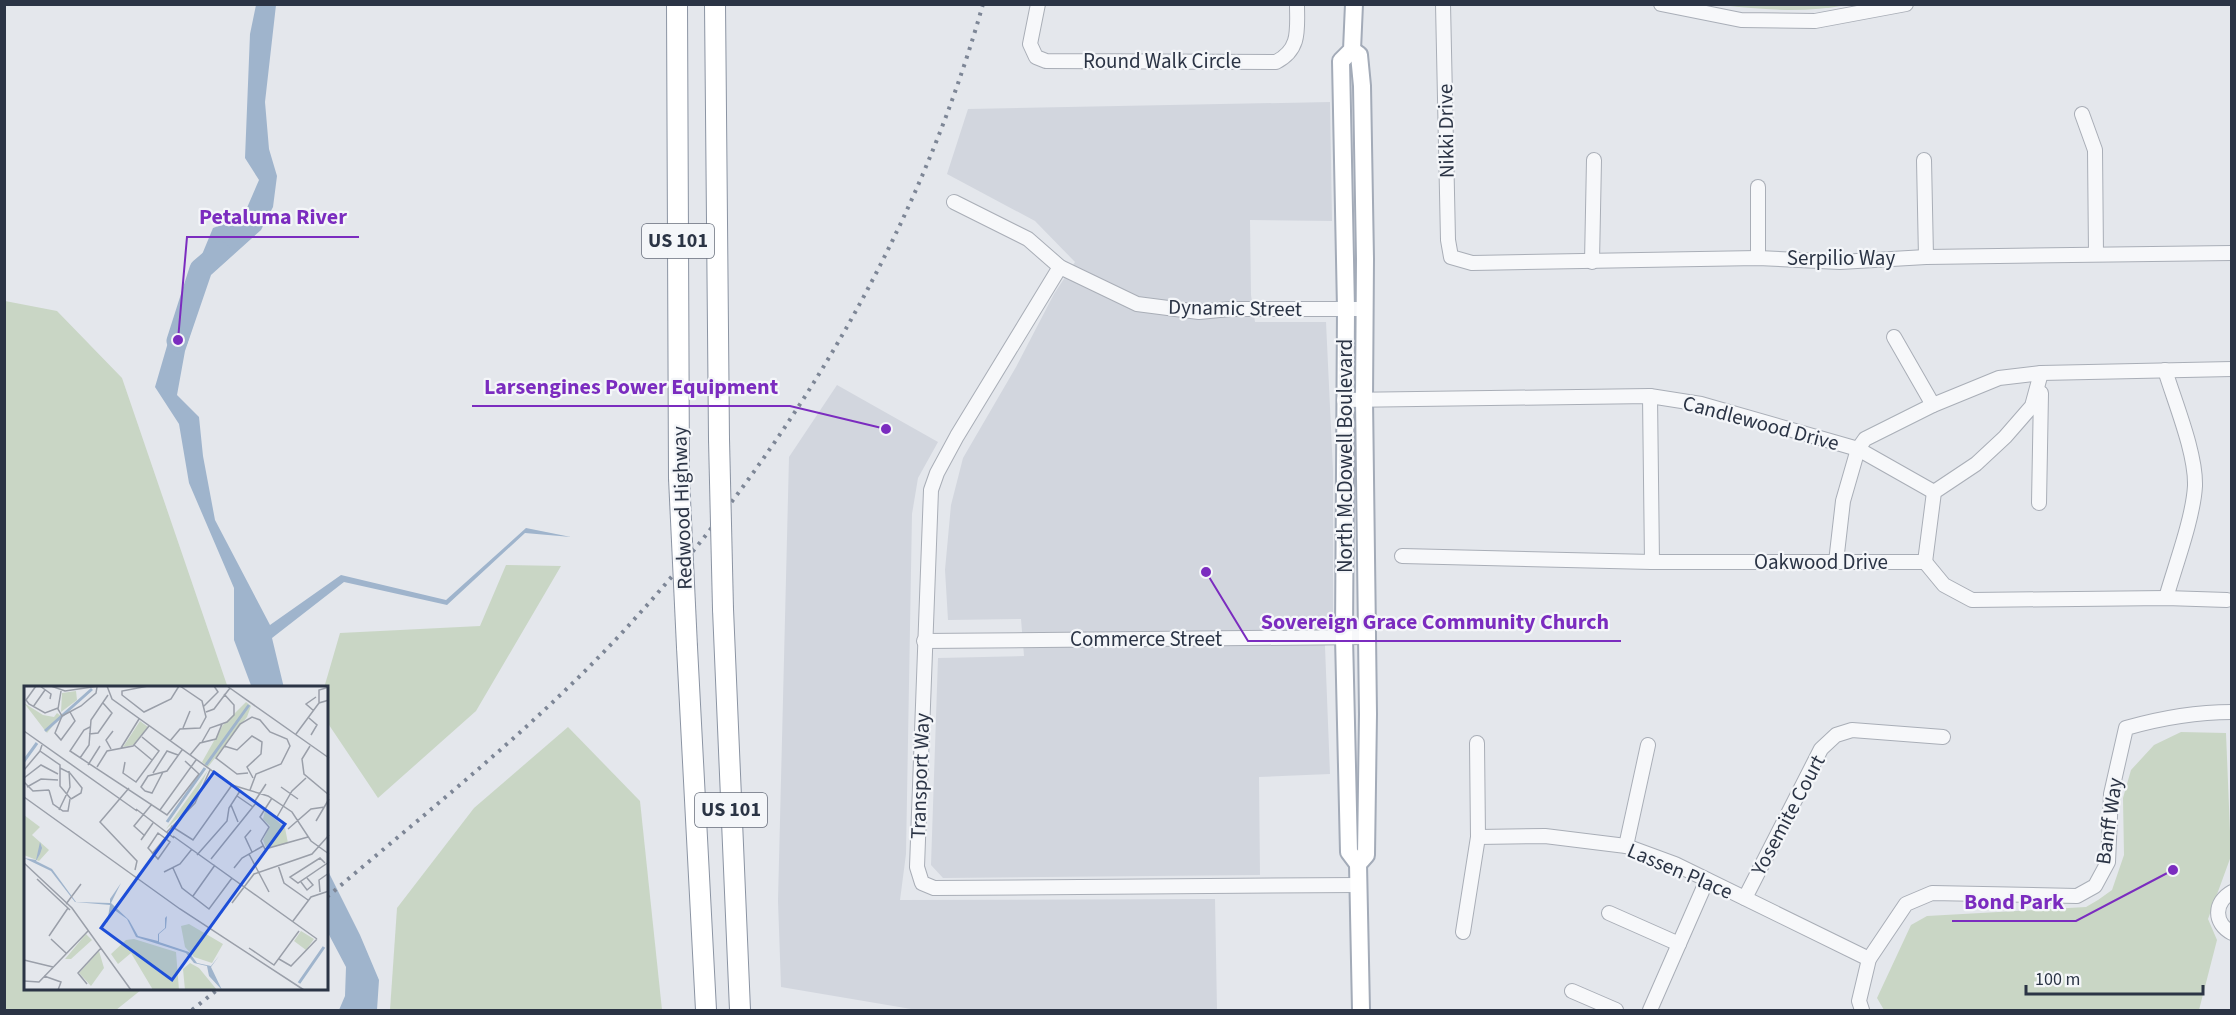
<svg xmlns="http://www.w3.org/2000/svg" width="2236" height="1015" viewBox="0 0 2236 1015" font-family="'Source Sans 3',sans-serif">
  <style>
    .built { fill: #d2d6de }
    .green { fill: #c9d6c5 }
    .water { fill: #9fb4cc }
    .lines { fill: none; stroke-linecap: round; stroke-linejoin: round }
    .river { stroke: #9fb4cc; stroke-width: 21 }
    .minor-casing { stroke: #a9aeb7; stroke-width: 16 }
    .major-casing { stroke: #a3abb8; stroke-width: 20 }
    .highway-casing { stroke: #8b94a3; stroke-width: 22 }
    .minor { stroke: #f7f8fa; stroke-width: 14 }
    .major { stroke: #fff; stroke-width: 16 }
    .highway { stroke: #fff; stroke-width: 20 }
    .rail { stroke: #7d8696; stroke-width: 4; stroke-dasharray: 3 6; stroke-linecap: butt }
    .highway-bridge-casing { stroke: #8b94a3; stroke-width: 22; stroke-linecap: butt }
    .highway-bridge { stroke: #fff; stroke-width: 20 }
    .labels { text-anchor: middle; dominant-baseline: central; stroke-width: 4.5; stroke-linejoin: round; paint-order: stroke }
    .shield { fill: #f4f6f9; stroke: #676e7b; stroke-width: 1.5 }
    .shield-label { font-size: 20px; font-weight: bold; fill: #2b3445 }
    .street-label { font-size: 21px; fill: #2b3445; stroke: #f4f6f9 }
    .inset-river { fill: none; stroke: #9fb4cc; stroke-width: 3 }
    .inset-road { fill: none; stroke: #9a9fa9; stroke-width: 1.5 }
    .view { fill: #1d4ed8; fill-opacity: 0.15; stroke: #1d4ed8; stroke-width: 3 }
    .inset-edge { fill: none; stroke: #2b3445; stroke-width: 3 }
    .leader { fill: none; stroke: #7b2cbf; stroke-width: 2 }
    .callout-dot { fill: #7b2cbf; stroke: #f4f6f9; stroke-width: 2 }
    .callout-label { font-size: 22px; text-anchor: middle; font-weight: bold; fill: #7b2cbf; stroke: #f4f6f9; stroke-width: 4.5; stroke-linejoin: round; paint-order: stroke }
  </style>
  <rect width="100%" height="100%" fill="#e4e7ec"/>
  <!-- built -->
  <g class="built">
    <polygon points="1330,102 1332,221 1250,220 1251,295 1255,322 1326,322 1333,471 1333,612 1324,621 1330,774 1259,777 1260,875 943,878 931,865 938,658 1024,656 1021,619 948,620 945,570 951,505 963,458 1016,367 1054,294 1075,262 1035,221 947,174 968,109"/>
    <polygon points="837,385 938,442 918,478 912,514 906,854 900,900 1215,899 1217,1010 917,1010 781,987 778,901 789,457"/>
  </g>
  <!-- green -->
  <g class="green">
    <path d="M1722,5l125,-1v1c-42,8 -83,5 -125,0z"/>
    <polygon points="5,301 57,311 122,378 228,688 26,688 26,990 141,990 116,1010 5,1010"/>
    <polygon points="506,565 561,566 476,711 378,798 327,722 327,688 324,688 340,633 480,626"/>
    <polygon points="568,727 640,801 662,1010 390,1010 397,908 474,808"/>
    <polygon points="2181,732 2226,733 2231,856 2208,919 2217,940 2199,1010 1884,1010 1877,998 1911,925 1927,916 2086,907 2098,900 2112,890 2124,855 2123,798 2131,770 2154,745"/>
  </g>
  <!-- water -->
  <g class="water">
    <polygon points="256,5 276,5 265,102 269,149 277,176 273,207 261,230 211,275 185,351 177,395 199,417 203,456 215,520 270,625 341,575 446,600 526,528 571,537 525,533 447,605 344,582 272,638 284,688 252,688 234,640 234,588 189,483 179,424 155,387 169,339 196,298 201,257 213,228 243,217 259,180 245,158 250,34"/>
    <polygon points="327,869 360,935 379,980 377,1010 339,1010 345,996 346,967 327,931"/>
  </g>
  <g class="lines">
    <!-- river -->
    <polyline class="river" points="177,341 200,269 220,252"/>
    <defs>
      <g id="minor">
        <path d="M1038,4l-8,40 6,13 10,4 230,1c25,-13 21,-33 21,-58"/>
        <polyline points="1443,4 1448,240 1451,257 1472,263 1758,258 1840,262 1926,257 2232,253"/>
        <polyline points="1661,4 1741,20 1815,21 1906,4"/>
        <polyline points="2082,114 2095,150 2096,254"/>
        <polyline points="1924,160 1926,257"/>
        <polyline points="1758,187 1758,258"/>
        <polyline points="954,202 1028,239 1060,267 1137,304 1199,312 1230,309 1364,309"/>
        <polyline points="1592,262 1594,160"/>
        <polyline points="1060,267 957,436 937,473 931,490 917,867 922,883 934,888 1358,885"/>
        <polyline points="1894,337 1933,405"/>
        <path d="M2165,370c10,33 31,83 30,116 -2,33 -20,80 -29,112"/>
        <polyline points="1650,396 1652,562"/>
        <polyline points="1344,400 1650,396 1701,404 1858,449 1865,439 1933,405 1999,378 2041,373 2232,369"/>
        <polyline points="2039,503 2041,393"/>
        <polyline points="1402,556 1652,562 1925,562 1944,585 1972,600 2166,598 2227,600"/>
        <polyline points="1836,562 1843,501 1858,449 1934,492"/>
        <polyline points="1925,562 1934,492 1976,464 2005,437 2032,406 2041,373"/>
        <polyline points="924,641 1368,637"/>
        <polyline points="1478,837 1545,836 1626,846 1675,864 1869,959"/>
        <polyline points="1626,846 1648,745"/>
        <path d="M2232,892c-18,10 -19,31 0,41"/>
        <polyline points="1745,898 1821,749 1836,735 1852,730 1943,737"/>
        <polyline points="1609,913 1679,944"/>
        <polyline points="1463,932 1478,837 1477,743"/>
        <polyline points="1572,991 1616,1010"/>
        <polyline points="1650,1010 1707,880"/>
        <path d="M1862,1010l-3,-9 10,-42 37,-55 26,-11 145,3 18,-10 13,-24 3,-68 15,-66c35,-10 69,-16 106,-16"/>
      </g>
      <g id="major">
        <polyline points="1354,4 1352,50 1341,61 1346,309 1344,637 1349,852 1358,864 1361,1010"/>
        <polyline points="1352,50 1359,55 1362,86 1365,259 1364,399 1368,714 1366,855 1358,864"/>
      </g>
      <g id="highway">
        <polyline points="677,4 679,478"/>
        <polyline points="715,4 719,439"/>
        <polyline points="723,609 740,1010"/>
        <polyline points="687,647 706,1010"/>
      </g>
    </defs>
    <!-- minor casing -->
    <use href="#minor" class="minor-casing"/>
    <!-- major casing -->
    <use href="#major" class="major-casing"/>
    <!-- highway casing -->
    <use href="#highway" class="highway-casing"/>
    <!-- minor -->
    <use href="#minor" class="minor"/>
    <!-- major -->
    <use href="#major" class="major"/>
    <!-- highway -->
    <use href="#highway" class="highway"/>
    <!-- rail -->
    <g class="rail">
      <path d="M327,897c103,-88 212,-173 303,-273 161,-176 288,-389 353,-620"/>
      <polyline points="192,1010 217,990"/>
    </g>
    <defs>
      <g id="highway-bridge">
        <polyline points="719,439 723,609"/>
        <polyline points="679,478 687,647"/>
      </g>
    </defs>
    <!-- highway-bridge casing -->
    <use href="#highway-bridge" class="highway-bridge-casing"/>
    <!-- highway-bridge -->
    <use href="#highway-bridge" class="highway-bridge"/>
  </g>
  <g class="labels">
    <!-- shield labels -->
    <g class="shield">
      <rect x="642" y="224" width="72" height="34" rx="4.5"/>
      <rect x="695" y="793" width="72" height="34" rx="4.5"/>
    </g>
    <g class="shield-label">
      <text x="678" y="241">US 101</text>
      <text x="731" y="810">US 101</text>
    </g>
    <!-- street labels -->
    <g class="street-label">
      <text x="1162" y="61">Round Walk Circle</text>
      <text transform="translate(1446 131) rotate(-91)">Nikki Drive</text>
      <text x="1841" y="258">Serpilio Way</text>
      <text transform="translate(1235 308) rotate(1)">Dynamic Street</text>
      <text transform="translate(1761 423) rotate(15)">Candlewood Drive</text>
      <text transform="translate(1345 456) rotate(-90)">North McDowell Boulevard</text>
      <text transform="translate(682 508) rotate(-92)">Redwood Highway</text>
      <text x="1821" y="562">Oakwood Drive</text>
      <text x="1146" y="639">Commerce Street</text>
      <text transform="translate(920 776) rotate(-88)">Transport Way</text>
      <text transform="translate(1788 815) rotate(-62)">Yosemite Court</text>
      <text transform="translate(2109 821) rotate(-82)">Banff Way</text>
      <text transform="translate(1680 871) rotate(23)">Lassen Place</text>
    </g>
  </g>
  <!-- overview -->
  <g transform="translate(24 686)">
    <rect width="304" height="304" fill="#e4e7ec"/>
    <path d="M52,5l1,9 -16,12 1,-19zM222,16l5,4 -4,11 -39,50 -6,-5 21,-37zM0,17l19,12 11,2 3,-4 4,3 -14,17zM116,35l8,6 -15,18 -10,2zM184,84l-17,36 -25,23zM241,124l20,18 3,15 -22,5 -3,-8 7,-14 -7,-7zM0,129l16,12 -8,8 17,15 -10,11 -15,-6zM165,238l34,20 -11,19 -18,-6 -9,-10 -4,-21zM277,245l13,8 -8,11 -12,-9zM62,248l6,6 -21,19h-6zM110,253l42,13 3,38h-26l-22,-37 -13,11 -7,-10 15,-14zM75,265l5,17 -13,18 -12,-13zM166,277l9,5 18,22h-32l-2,-21z" fill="#c9d6c5"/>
    <path d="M16,156l2,6 -2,6 -4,7 16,8 24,33 34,1v-4l11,-16 -10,20 18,17 9,16 20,5v-7l7,-6v-10l2,-2 -1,12 -7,6v8l30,10 8,11 14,3 8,-10 -8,11 11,23 -13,-14 -2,-10 -13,-3 -8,-10 -50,-16 -9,-18 -14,-10 -6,14 3,-18 -35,-3 -24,-31 -27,-13 12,2z" fill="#9fb4cc"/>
    <path class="inset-river" d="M21,45l47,-42M0,75l13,-18M182,79l43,-60M143,136l38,-54M275,297l25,-36"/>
    <path class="inset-road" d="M12,0l-10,14 3,4 16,9 13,-5M16,0l11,8 -1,5M27,0l14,5 34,-5M83,0l5,13 120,86 36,11 24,16 19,29 18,13M124,0l-26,5v4l22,17 27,-13 8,-13M203,0l102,72M37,5l-3,18 4,7M295,17v-13l10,-3M180,20l14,-14 -4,-6M9,21l12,-17M290,25l-8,-7 10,-7M182,26l8,-3 16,-21M38,30l-7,17 6,7 14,-19 -5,-9M38,30l19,-10 15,-13 1,-6M285,32l8,7 -6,10M66,41l-6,3 -14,21 97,64 32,-41 -14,-13M159,42l7,-17M0,45l113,80M65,48l9,-1 14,-20 -9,-10M272,48l23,-31 10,-3M146,55l10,-12 20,-1 6,-11 -4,-16 -22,-15M178,56l8,-14 17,-6 7,-7v-10l-10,-11M18,59l-2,6 20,14v21l11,13M110,59l18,15M200,60l13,4 15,-14 10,6 -1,12 -14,13 6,11M286,60l-8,13 2,15 25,21M97,62l18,-29M87,63l-5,-9 7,-9M166,69l10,-12 16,-4 6,-15M56,72l9,-13 2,-25 17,-25M101,76l-2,11 13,9 23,-31 -17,-14M64,79l12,-19M73,81l10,-16 26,-5 16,-20M36,82l10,5 12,15 -1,5 -10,6M0,84l16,-19M129,87l14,-22 11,4M224,87l-11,1 -21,-16 24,-34 12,-7 8,3 10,12 17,7 3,7 -9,18 -25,10 -6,16M0,92l17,-13 17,9M0,96l9,9 16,-1M3,101l14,-8 17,1M257,101l17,12M105,102l-29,34 37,39 -2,9M25,104l4,14 10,7h5l2,-12M121,105l-4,-4 7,-11 19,-5 15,-21M121,105l7,2 11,-21M213,110l16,11M0,111l156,112 124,81M248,112l-12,19 9,10 -8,14 4,8 43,-12M231,115l11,-17M207,119l7,17M112,123l38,29M35,124l11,-23 -1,-16M136,124l36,-50M253,131l15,-26 14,-13M292,135l13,-22M147,140l22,14 39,-55M264,143l23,-20 14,-2M227,144l-6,7 7,15M143,146l28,-29 15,-33M134,147l12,9 -12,17 -10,-11zM121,150l-11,-10 18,-22M149,150l144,103M117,154l12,-17M128,168l14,-17M225,168l20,38M173,169l30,-34 2,-13 11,-17M187,173l45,-56M0,177l48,45 59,82M301,177l-5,-5 -30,19 8,6 31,-21M254,179l6,18 24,17M149,182l9,20 27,21 23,-31M210,182l8,-10 21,-12M140,186l16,-8 12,-15M13,193l33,31M277,196l6,8 6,-5 -6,-7M296,206l-1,-12 10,-7M169,210l22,-31M208,217l22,-29 58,-20 17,-19M42,218l15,-20M269,235l18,-24 18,-6M25,250l19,-28M27,253l15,14M225,262l25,17 25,-34M255,273l12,7 26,-27M0,274l29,7M20,290l17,6 -3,8M0,295l15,1 49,-51M63,298l-9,-11 23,-25"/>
    <path class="view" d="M190,86l71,52 -113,156 -71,-52z"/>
    <rect width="304" height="304" class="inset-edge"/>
  </g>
  <!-- callouts -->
  <path class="leader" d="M178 340L187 237H359M886 429L790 406H472M1206 572L1248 641H1621M2173 870L2076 921H1952"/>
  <g class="callout-dot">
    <circle cx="178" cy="340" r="6"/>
    <circle cx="886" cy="429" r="6"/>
    <circle cx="1206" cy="572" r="6"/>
    <circle cx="2173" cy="870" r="6"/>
  </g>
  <g class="callout-label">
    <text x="273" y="224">Petaluma River</text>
    <text x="631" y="394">Larsengines Power Equipment</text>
    <text x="1435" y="629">Sovereign Grace Community Church</text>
    <text x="2014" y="909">Bond Park</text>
  </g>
  <!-- border -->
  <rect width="2236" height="1015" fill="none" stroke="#2b3445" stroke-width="12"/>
  <!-- scale -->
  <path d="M2026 985v9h177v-9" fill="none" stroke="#2b3445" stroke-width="3"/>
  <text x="2035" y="985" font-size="18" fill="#2b3445" stroke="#f4f6f9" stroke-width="4.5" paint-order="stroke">100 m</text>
</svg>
